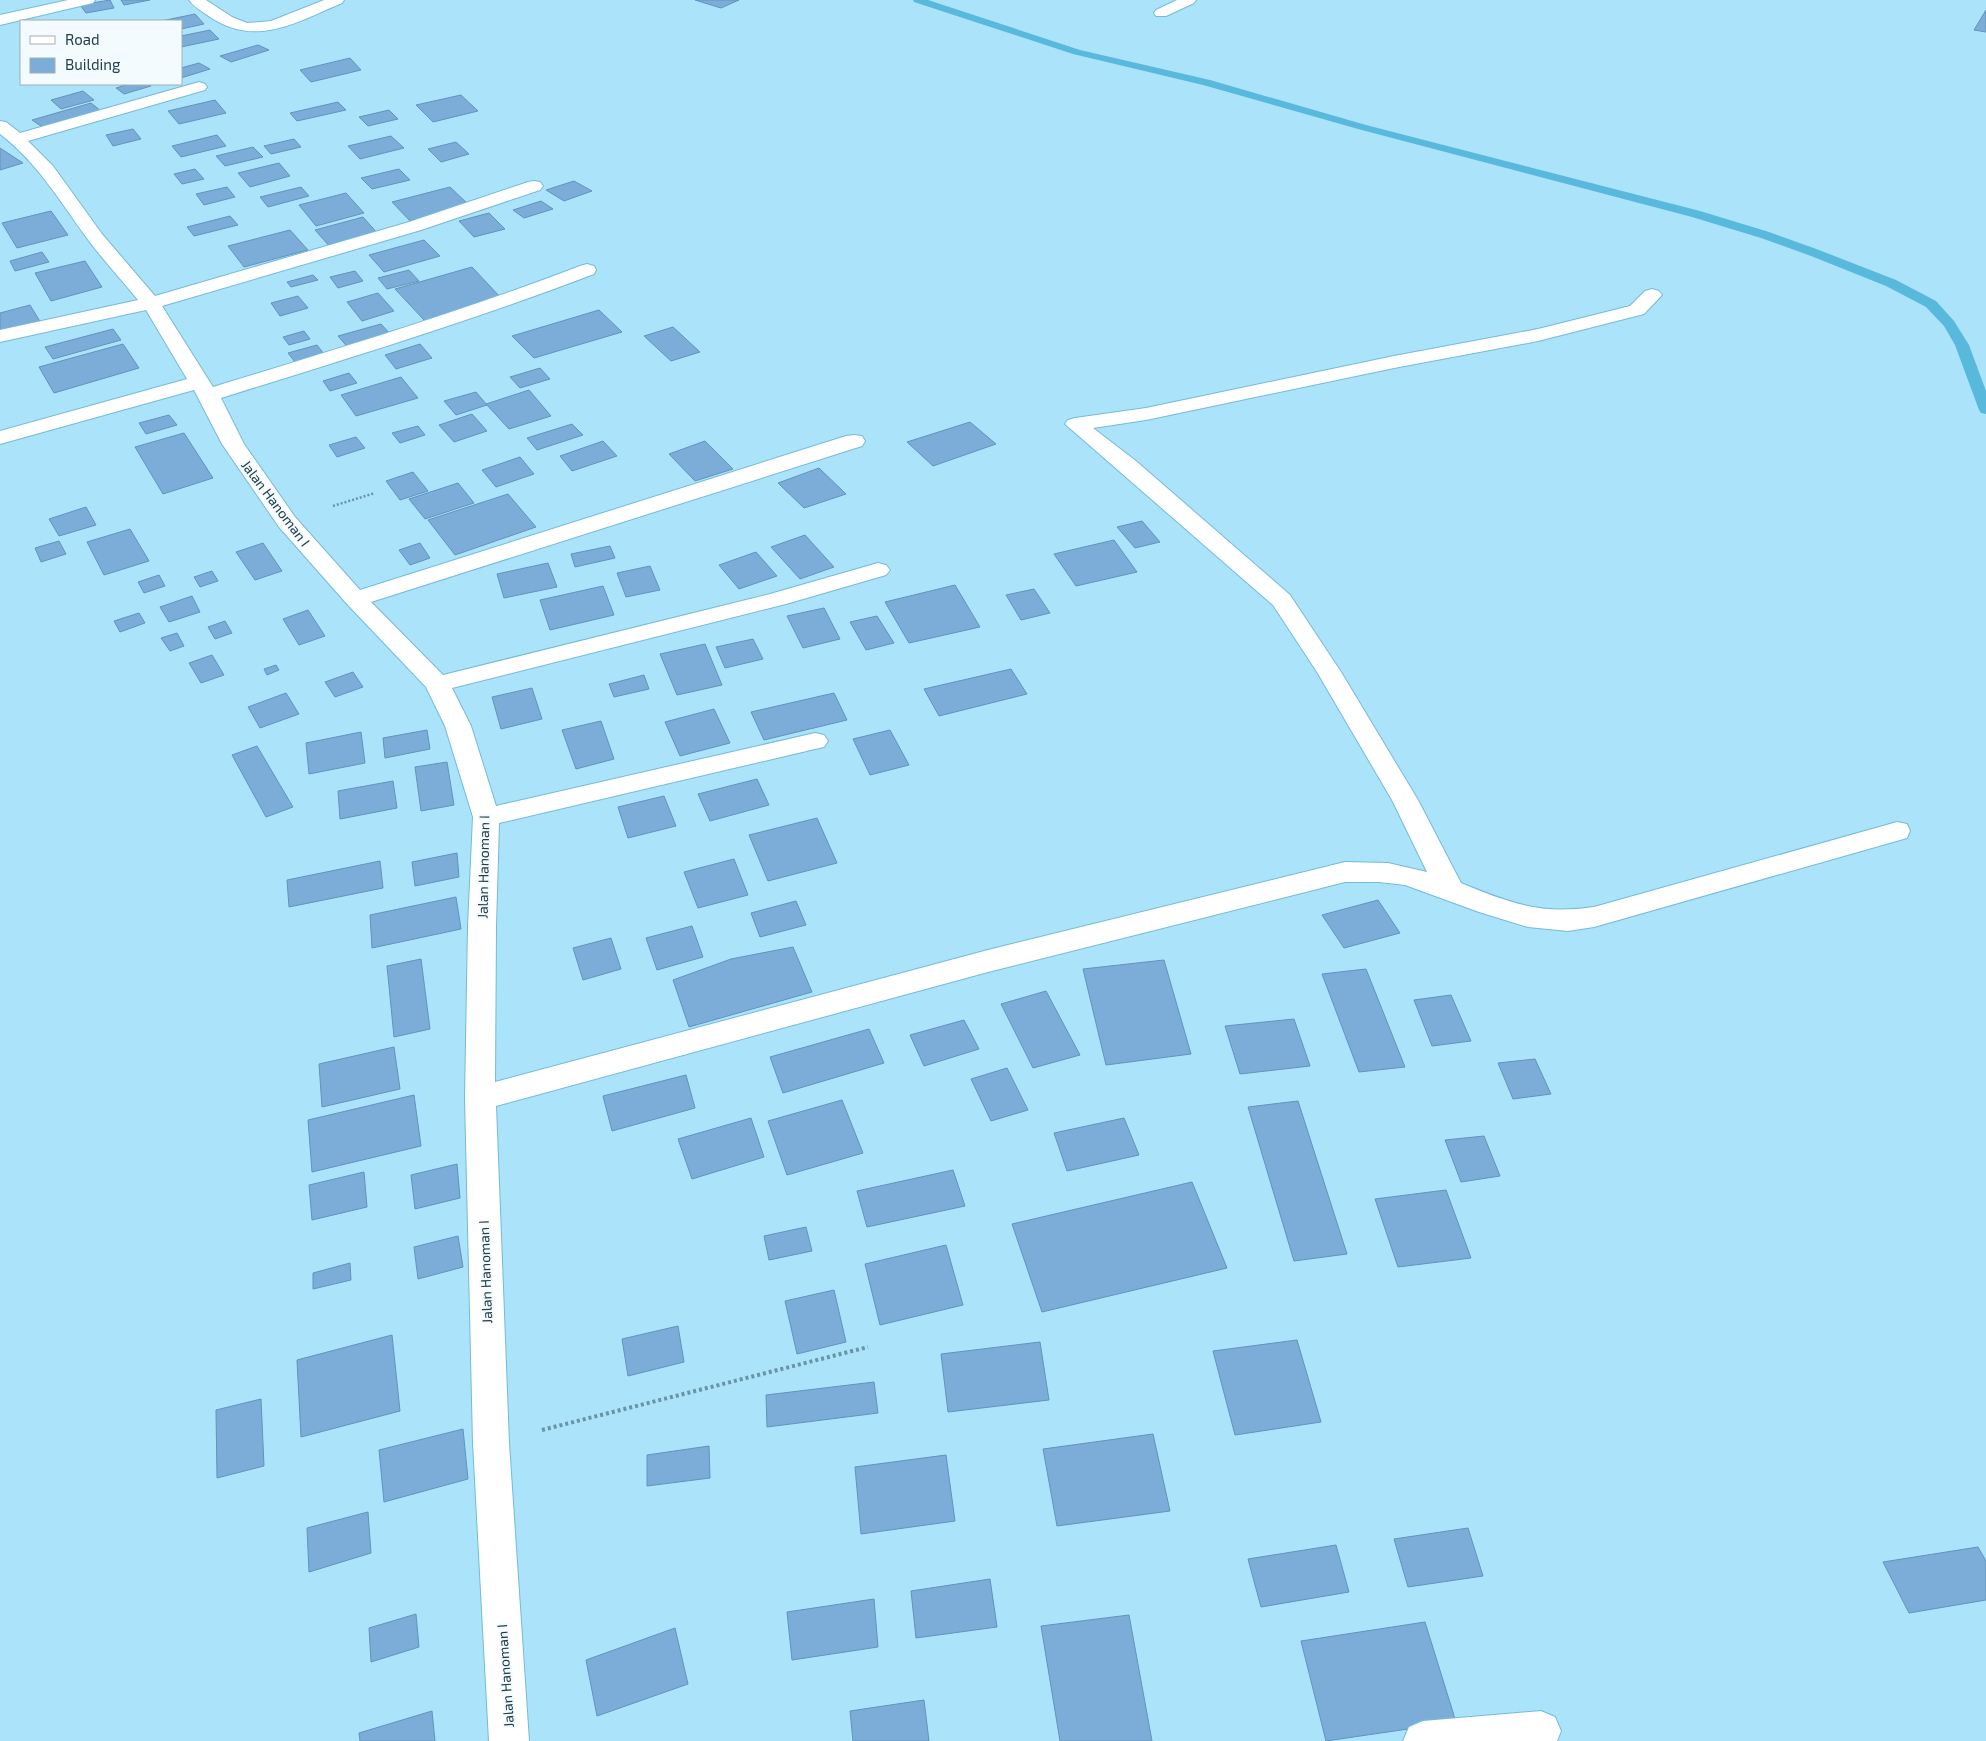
<svg xmlns="http://www.w3.org/2000/svg" width="1986" height="1741" viewBox="0 0 1986 1741" font-family="'Exo 2',sans-serif">
  <style>
    .lines { fill: none; stroke-linecap: round; stroke-linejoin: round }
    .stream { fill: #59b9dd; fill-rule: evenodd }
    .building { fill: #7cadd8; stroke: #6293bc }
    .minor-casing { stroke: #74bbd7; stroke-width: 2 }
    .path-far1 { stroke: #6894a5; stroke-width: 2.5; stroke-dasharray: 2 2; stroke-linecap: butt }
    .path { stroke: #6894a5; stroke-width: 4; stroke-dasharray: 3 3; stroke-linecap: butt }
    .minor { fill: #fff; fill-rule: evenodd }
    .labels { text-anchor: middle; dominant-baseline: central; stroke-width: 4; stroke-linejoin: round; paint-order: stroke }
    .street-label { font-size: 14px; fill: #22404b; stroke: #f4fbfe }
  </style>
  <rect width="100%" height="100%" fill="#aae3fa"/>
  <g class="lines">
    <!-- stream -->
    <polygon class="stream" points="913,0 928,0 1080,50 1210,80 1366,125 1700,211 1769,232 1819,250 1896,280 1936,301 1954,321 1969,345 1986,391 1986,414 1981,413 1979,410 1955,345 1944,326 1926,307 1886,286 1811,256 1761,238 1692,217 1358,129 1203,85 1073,54 914,2"/>
  </g>
  <!-- building -->
  <g class="building">
    <polygon points="110,0 114,8 86,13 80,5"/>
    <polygon points="121,0 150,0 124,5"/>
    <polygon points="695,0 739,0 721,8"/>
    <polygon points="1986,10 1986,32 1974,30"/>
    <polygon points="195,14 204,24 181,29 181,21 161,21"/>
    <polygon points="210,30 219,39 181,47 181,36"/>
    <polygon points="258,45 269,50 231,62 220,56"/>
    <polygon points="350,58 361,70 311,82 300,70"/>
    <polygon points="199,63 210,69 181,78 181,68"/>
    <polygon points="129,84 148,84 151,86 124,94 116,88"/>
    <polygon points="83,91 94,100 61,109 51,100"/>
    <polygon points="461,95 478,111 433,122 416,105"/>
    <polygon points="215,100 226,113 179,124 168,111"/>
    <polygon points="338,102 346,110 297,121 290,113"/>
    <polygon points="91,103 101,111 44,128 32,120"/>
    <polygon points="389,110 398,119 368,126 359,117"/>
    <polygon points="133,129 141,139 113,146 106,135"/>
    <polygon points="217,135 226,146 181,157 172,146"/>
    <polygon points="391,136 404,148 360,159 348,146"/>
    <polygon points="294,139 301,147 271,154 264,146"/>
    <polygon points="456,142 469,154 441,162 428,149"/>
    <polygon points="253,147 263,157 225,166 216,156"/>
    <polygon points="0,148 23,163 0,170"/>
    <polygon points="279,163 290,176 250,187 238,173"/>
    <polygon points="195,169 204,179 182,184 174,174"/>
    <polygon points="399,169 410,180 372,189 361,178"/>
    <polygon points="574,181 592,191 564,201 546,190"/>
    <polygon points="227,187 235,197 204,205 196,194"/>
    <polygon points="301,187 309,196 268,207 260,197"/>
    <polygon points="450,187 469,205 410,221 392,202"/>
    <polygon points="346,193 364,213 316,226 299,205"/>
    <polygon points="541,201 553,209 524,218 513,210"/>
    <polygon points="51,211 68,235 17,248 2,223"/>
    <polygon points="489,213 505,229 474,237 459,221"/>
    <polygon points="230,216 238,225 194,236 187,227"/>
    <polygon points="363,217 379,235 331,248 315,230"/>
    <polygon points="290,230 308,250 244,267 228,246"/>
    <polygon points="424,240 440,256 384,272 369,255"/>
    <polygon points="42,252 49,262 15,271 10,261"/>
    <polygon points="85,261 102,287 51,301 35,273"/>
    <polygon points="472,267 502,299 425,321 395,289"/>
    <polygon points="409,270 419,281 387,289 378,278"/>
    <polygon points="355,271 363,281 338,288 330,277"/>
    <polygon points="313,275 318,280 291,287 287,282"/>
    <polygon points="378,293 394,311 362,321 347,302"/>
    <polygon points="298,296 308,308 280,316 271,303"/>
    <polygon points="30,305 41,323 0,334 0,313"/>
    <polygon points="599,310 622,332 534,358 512,336"/>
    <polygon points="381,324 393,337 350,350 338,336"/>
    <polygon points="673,327 700,352 671,361 644,336"/>
    <polygon points="113,329 121,340 53,359 45,347"/>
    <polygon points="304,331 310,339 289,345 283,337"/>
    <polygon points="123,344 139,368 54,393 39,367"/>
    <polygon points="420,344 432,358 396,369 385,355"/>
    <polygon points="317,345 324,354 295,362 288,353"/>
    <polygon points="540,368 550,379 520,388 510,377"/>
    <polygon points="349,373 357,383 330,391 323,381"/>
    <polygon points="401,377 418,398 356,416 341,395"/>
    <polygon points="529,390 551,416 509,429 486,404"/>
    <polygon points="476,392 487,405 456,415 444,401"/>
    <polygon points="472,414 487,431 454,442 439,425"/>
    <polygon points="169,415 177,425 146,434 139,423"/>
    <polygon points="970,422 996,444 933,466 907,442"/>
    <polygon points="572,424 583,435 537,450 527,438"/>
    <polygon points="418,426 425,435 400,443 392,433"/>
    <polygon points="184,433 213,478 163,494 135,447"/>
    <polygon points="356,437 365,448 337,457 329,445"/>
    <polygon points="603,441 617,456 572,471 560,456"/>
    <polygon points="705,441 733,469 695,481 669,454"/>
    <polygon points="520,457 534,474 496,487 482,470"/>
    <polygon points="819,468 846,494 804,508 778,483"/>
    <polygon points="413,472 428,491 400,500 386,481"/>
    <polygon points="458,483 474,503 425,519 409,499"/>
    <polygon points="508,494 536,527 455,555 428,520"/>
    <polygon points="86,507 96,525 59,536 49,519"/>
    <polygon points="1142,521 1160,542 1135,548 1117,527"/>
    <polygon points="130,529 149,561 104,575 87,542"/>
    <polygon points="805,535 834,567 800,579 771,547"/>
    <polygon points="1114,540 1137,572 1076,586 1054,554"/>
    <polygon points="59,541 66,554 41,562 35,548"/>
    <polygon points="263,543 282,571 255,580 236,552"/>
    <polygon points="420,543 430,558 410,565 399,550"/>
    <polygon points="610,546 615,558 575,567 571,554"/>
    <polygon points="756,552 777,576 739,589 719,565"/>
    <polygon points="548,563 557,587 504,598 497,574"/>
    <polygon points="650,566 660,590 626,597 617,573"/>
    <polygon points="212,571 218,581 200,587 194,577"/>
    <polygon points="159,575 165,586 144,593 138,582"/>
    <polygon points="955,585 980,627 909,643 885,602"/>
    <polygon points="603,586 614,615 550,630 540,600"/>
    <polygon points="1034,589 1050,613 1021,620 1006,595"/>
    <polygon points="192,596 200,612 169,622 160,607"/>
    <polygon points="824,608 840,639 803,648 787,616"/>
    <polygon points="308,610 325,636 299,645 283,619"/>
    <polygon points="139,613 145,623 120,632 114,621"/>
    <polygon points="877,616 894,643 866,650 850,622"/>
    <polygon points="225,621 232,633 215,639 208,627"/>
    <polygon points="177,633 184,646 170,651 161,638"/>
    <polygon points="753,639 763,659 725,668 716,647"/>
    <polygon points="705,644 722,685 677,695 660,654"/>
    <polygon points="212,655 224,675 201,683 189,663"/>
    <polygon points="276,665 279,670 267,675 264,669"/>
    <polygon points="1011,669 1027,694 939,716 924,689"/>
    <polygon points="353,672 363,687 335,697 325,682"/>
    <polygon points="644,675 649,689 614,697 609,684"/>
    <polygon points="532,688 542,719 501,729 492,697"/>
    <polygon points="286,693 299,714 260,728 248,707"/>
    <polygon points="834,693 847,720 764,740 751,712"/>
    <polygon points="714,709 730,743 680,756 665,722"/>
    <polygon points="601,721 614,759 576,769 562,730"/>
    <polygon points="427,730 430,749 385,758 383,738"/>
    <polygon points="890,730 909,765 870,775 853,739"/>
    <polygon points="361,732 365,763 309,774 306,743"/>
    <polygon points="257,746 293,807 266,817 232,755"/>
    <polygon points="447,762 454,805 421,811 415,767"/>
    <polygon points="757,779 769,805 710,821 698,794"/>
    <polygon points="393,781 397,808 340,819 338,791"/>
    <polygon points="664,796 676,826 628,838 618,807"/>
    <polygon points="817,818 837,863 768,881 749,835"/>
    <polygon points="457,853 459,877 415,886 412,862"/>
    <polygon points="734,859 748,895 698,908 684,872"/>
    <polygon points="380,861 383,888 289,907 287,880"/>
    <polygon points="456,897 461,929 372,948 370,915"/>
    <polygon points="1378,900 1400,933 1344,948 1322,915"/>
    <polygon points="796,901 806,925 760,937 751,913"/>
    <polygon points="692,926 703,957 657,970 646,938"/>
    <polygon points="611,938 621,969 583,980 573,948"/>
    <polygon points="793,947 812,992 689,1027 673,980 731,959"/>
    <polygon points="421,959 430,1029 394,1037 387,966"/>
    <polygon points="1164,960 1191,1054 1106,1065 1083,969"/>
    <polygon points="1366,969 1405,1067 1359,1072 1322,974"/>
    <polygon points="1046,991 1080,1055 1033,1068 1001,1004"/>
    <polygon points="1451,995 1471,1041 1432,1046 1414,1000"/>
    <polygon points="1294,1019 1310,1066 1240,1074 1225,1026"/>
    <polygon points="964,1020 979,1049 924,1066 910,1035"/>
    <polygon points="869,1029 884,1063 783,1093 770,1057"/>
    <polygon points="394,1047 400,1089 322,1107 319,1064"/>
    <polygon points="1535,1059 1551,1094 1513,1099 1498,1063"/>
    <polygon points="1007,1068 1028,1110 991,1121 971,1079"/>
    <polygon points="686,1075 695,1108 612,1131 603,1096"/>
    <polygon points="414,1095 421,1146 312,1172 308,1120"/>
    <polygon points="842,1100 863,1153 787,1175 768,1121"/>
    <polygon points="1298,1101 1347,1254 1294,1261 1248,1107"/>
    <polygon points="751,1118 764,1157 692,1179 678,1139"/>
    <polygon points="1124,1118 1139,1155 1067,1171 1054,1133"/>
    <polygon points="1484,1136 1500,1176 1461,1182 1445,1140"/>
    <polygon points="457,1164 460,1198 415,1209 411,1175"/>
    <polygon points="953,1170 965,1206 867,1227 857,1191"/>
    <polygon points="364,1172 367,1207 312,1220 309,1185"/>
    <polygon points="1192,1182 1227,1268 1042,1312 1012,1224"/>
    <polygon points="1446,1190 1471,1258 1398,1267 1375,1199"/>
    <polygon points="806,1227 812,1251 769,1260 764,1236"/>
    <polygon points="458,1236 463,1267 418,1279 414,1247"/>
    <polygon points="946,1245 963,1305 880,1325 865,1264"/>
    <polygon points="350,1263 351,1280 313,1289 313,1273"/>
    <polygon points="834,1290 846,1342 797,1354 785,1301"/>
    <polygon points="678,1326 684,1362 628,1376 622,1339"/>
    <polygon points="392,1335 400,1411 301,1437 297,1360"/>
    <polygon points="1297,1340 1321,1422 1235,1435 1213,1351"/>
    <polygon points="1040,1342 1049,1400 948,1412 941,1354"/>
    <polygon points="874,1382 878,1413 767,1427 766,1395"/>
    <polygon points="261,1399 264,1466 217,1478 216,1410"/>
    <polygon points="463,1429 468,1479 384,1502 379,1450"/>
    <polygon points="1153,1434 1170,1511 1057,1526 1043,1449"/>
    <polygon points="709,1446 710,1478 647,1486 647,1455"/>
    <polygon points="946,1455 955,1521 861,1534 855,1467"/>
    <polygon points="368,1512 371,1553 309,1572 307,1528"/>
    <polygon points="1468,1528 1483,1576 1408,1587 1394,1539"/>
    <polygon points="1336,1545 1349,1592 1261,1607 1248,1559"/>
    <polygon points="1978,1547 1986,1561 1986,1600 1909,1613 1883,1562"/>
    <polygon points="990,1579 997,1627 916,1638 911,1591"/>
    <polygon points="874,1599 878,1647 792,1660 787,1612"/>
    <polygon points="416,1614 419,1647 371,1662 369,1628"/>
    <polygon points="1129,1615 1152,1741 1060,1741 1041,1626"/>
    <polygon points="1425,1622 1456,1722 1326,1741 1301,1641"/>
    <polygon points="675,1628 688,1684 597,1716 586,1660"/>
    <polygon points="924,1700 929,1741 853,1741 850,1711"/>
    <polygon points="432,1711 435,1741 360,1741 359,1733"/>
  </g>
  <g class="lines">
    <defs>
      <g id="minor">
        <polygon points="68,0 95,0 93,3 0,25 0,15"/>
        <path d="M189,0h17l26,17 15,6 24,-2 53,-21h20l-2,3c-45,19 -86,45 -132,14 -7,-5 -16,-10 -21,-17z"/>
        <polygon points="1177,0 1196,0 1194,3 1166,16 1156,16 1154,13 1156,10"/>
        <path d="M199,82l6,2 2,3 -2,3 -177,51 25,25 49,68 53,62 254,-74 119,-40 6,-1 6,1 3,4 -3,4 -119,40 -259,76 51,81c124,-38 247,-75 367,-121l7,-2 7,2 2,4 -2,4c-123,47 -248,85 -373,124l23,46 51,73 65,73 486,-154 8,-1 8,1 3,5 -3,5 -491,156 72,73 327,-81 108,-31 8,2 4,5 -4,5 -100,29 -334,84 19,38 25,80 319,-73 9,2 4,6 -4,6 -9,2 -316,74 -3,103 -1,156 493,-132 357,-88 43,1 39,9 -35,-72 -75,-128 -44,-67 -208,-181 3,-4 7,-2 71,-10 248,-52 144,-27 92,-23 15,-15 7,-2 7,2 3,4 -18,19 -106,27 -144,27 -248,52 -53,8 43,33 154,134 51,77 77,128 43,83c49,20 79,32 133,24l303,-85 10,2 3,7 -3,7 -313,89 -26,4 -40,-4 -49,-15 -74,-27 -26,-3h-34l-357,90 -492,134 13,337 20,298h-40l-16,-298 -8,-345 3,-172 5,-109 -28,-91 -19,-39 -79,-83 -68,-77 -57,-83 -28,-54 -194,54v-13l187,-52 -41,-69 -146,32v-12l138,-30c-16,-20 -34,-39 -49,-59 -28,-38 -51,-78 -89,-107v-13l6,1 14,11z"/>
        <polygon points="1541,1711 1555,1717 1561,1731 1557,1741 1403,1741 1409,1727 1423,1721"/>
      </g>
    </defs>
    <!-- minor casing -->
    <use href="#minor" class="minor-casing"/>
    <!-- path-far1 -->
    <polyline class="path-far1" points="333,506 375,493"/>
    <!-- path -->
    <polyline class="path" points="542,1430 868,1347"/>
    <!-- minor -->
    <use href="#minor" class="minor"/>
  </g>
  <g class="labels">
    <!-- street labels -->
    <g class="street-label">
      <text transform="translate(276 503) rotate(53)">Jalan Hanoman I</text>
      <text transform="translate(483 867) rotate(-89)">Jalan Hanoman I</text>
      <text transform="translate(485 1272) rotate(-92)">Jalan Hanoman I</text>
      <text transform="translate(505 1676) rotate(-94)">Jalan Hanoman I</text>
    </g>
  </g>
  <!-- legend -->
  <rect x="20" y="20" width="162" height="65" fill="#f4fbfe" stroke="#a0b0b6"/>
  <rect x="30" y="36" width="25" height="8" fill="#ffffff" stroke="#a0b0b6"/>
  <text x="65" y="45" font-size="15" fill="#22404b">Road</text>
  <rect x="30" y="58" width="25" height="15" fill="#7cadd8" stroke="#a0b0b6"/>
  <text x="65" y="70" font-size="15" fill="#22404b">Building</text>
</svg>
